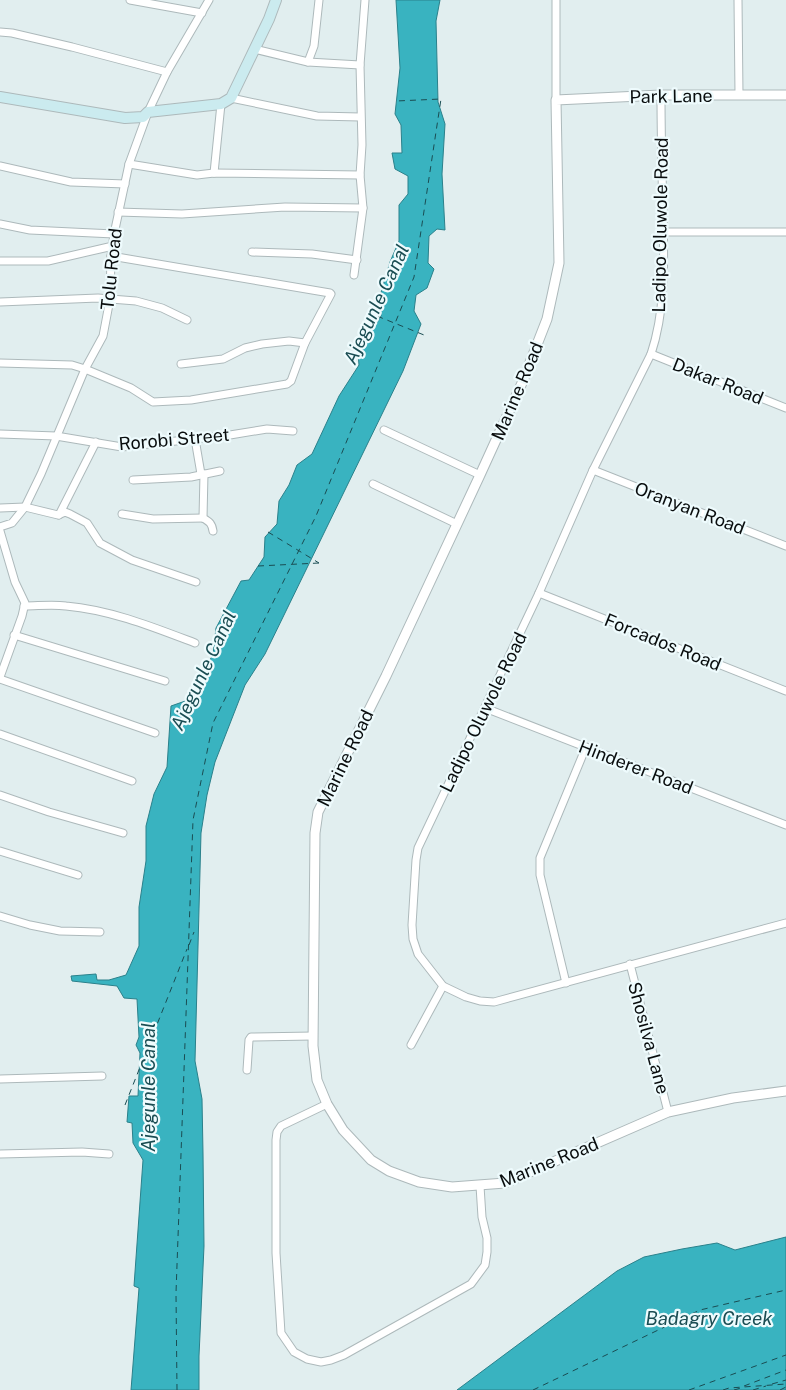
<svg xmlns="http://www.w3.org/2000/svg" width="786" height="1390" viewBox="0 0 786 1390" font-family="'Public Sans',sans-serif">
  <style>
    .water { fill: #39b3c0; stroke: #2b818b }
    .lines { fill: none; stroke-linecap: round; stroke-linejoin: round }
    .ferry { stroke: #1a4d53; stroke-width: 1; stroke-dasharray: 6 5; stroke-linecap: butt }
    .minor-casing { stroke: #adb9bb; stroke-width: 9 }
    .tertiary-casing { stroke: #adb9bb; stroke-width: 11 }
    .secondary-casing { stroke: #adb9bb; stroke-width: 12 }
    .minor { stroke: #fff; stroke-width: 7 }
    .tertiary { stroke: #fff; stroke-width: 9 }
    .secondary { stroke: #cbebef; stroke-width: 10 }
    .labels { text-anchor: middle; dominant-baseline: central; stroke-width: 4.5; stroke-linejoin: round; paint-order: stroke }
    .street-label { font-size: 18px; fill: #090d0e; stroke: #eefbfd }
    .water-label { font-size: 19px; font-style: italic; fill: #1a4d53; stroke: #eefbfd }
  </style>
  <rect width="100%" height="100%" fill="#e1eeef"/>
  <!-- water -->
  <g class="water">
    <polygon points="396,0 440,0 436,21 438,102 445,124 442,174 445,230 437,229 429,236 428,263 434,269 427,288 416,295 414,311 421,324 403,371 265,654 245,685 215,762 207,795 201,833 195,1061 202,1099 203,1153 204,1246 199,1356 199,1390 131,1390 139,1288 134,1286 143,1160 133,1143 132,1123 127,1122 129,1096 138,1096 140,1053 136,1045 139,1037 137,999 124,998 117,986 72,981 71,976 96,974 97,980 109,980 126,975 139,946 139,907 146,861 146,826 154,794 167,767 171,706 191,699 196,681 213,655 216,628 241,581 249,580 264,557 265,537 277,524 279,501 289,485 297,465 312,454 339,396 359,365 358,353 381,316 380,296 390,262 399,241 399,205 408,194 408,176 395,169 392,153 402,153 401,125 395,114 400,68"/>
    <polygon points="786,1237 786,1390 457,1390 617,1271 644,1257 682,1249 717,1243 735,1250"/>
  </g>
  <g class="lines">
    <!-- ferry -->
    <g class="ferry">
      <polyline points="367,312 424,335"/>
      <polyline points="268,532 319,563"/>
      <polyline points="258,566 319,563"/>
      <polyline points="189,945 194,932"/>
      <polyline points="125,1105 187,949"/>
      <polyline points="772,1384 786,1380"/>
      <polyline points="744,1386 786,1370"/>
      <polyline points="177,1390 176,1293 193,820 213,723 316,516 414,277 441,99 396,101"/>
      <polyline points="533,1390 700,1310 786,1290"/>
      <polyline points="689,1390 786,1355"/>
      <polyline points="723,1390 729,1388 786,1384"/>
      <polyline points="734,1390 741,1388"/>
      <polyline points="753,1390 766,1386"/>
      <polyline points="780,1390 786,1387"/>
    </g>
    <defs>
      <g id="minor">
        <polyline points="130,0 202,13"/>
        <polyline points="738,0 739,94"/>
        <polyline points="0,32 12,33 72,47 167,72"/>
        <polyline points="254,49 308,62 360,65"/>
        <polyline points="308,62 314,46 319,0"/>
        <path d="M661,95c0,40 1,79 2,119 1,47 3,95 -12,140l-58,116 -54,123 -121,255 -2,12 -4,65 1,14 5,15 25,32 23,11 14,4 14,1 292,-79"/>
        <polyline points="231,98 317,116 360,117"/>
        <polyline points="556,100 556,0"/>
        <polyline points="129,164 197,175 214,173 360,175"/>
        <polyline points="0,166 71,182 125,184"/>
        <polyline points="214,173 221,104"/>
        <polyline points="118,212 182,214 285,207 363,208"/>
        <polyline points="0,224 30,230 114,234"/>
        <polyline points="663,232 786,232"/>
        <polyline points="252,252 312,254 357,260"/>
        <polyline points="0,261 48,261 113,246"/>
        <polyline points="354,275 363,208 360,175 362,145 360,65 365,0"/>
        <polyline points="0,302 98,298 136,301 162,308 187,320"/>
        <polyline points="651,354 786,408"/>
        <polyline points="0,363 72,365 85,369 131,388 153,402 191,400 287,384 291,381 305,343 331,294 330,293 111,256"/>
        <polyline points="181,364 223,359 245,348 262,344 289,341 305,343"/>
        <polyline points="384,430 480,475"/>
        <polyline points="0,434 56,436 122,447 230,435 267,429 293,431"/>
        <polyline points="195,439 201,474"/>
        <polyline points="593,470 786,546"/>
        <path d="M204,474l-1,44c7,4 9,6 10,13"/>
        <polyline points="133,480 191,477 220,471"/>
        <polyline points="373,484 457,524"/>
        <polyline points="0,508 25,507 58,515 65,512 70,514 87,523 100,543 132,560 196,582"/>
        <polyline points="122,514 153,519 203,518"/>
        <polyline points="59,515 96,442"/>
        <polyline points="0,527 12,523 25,507 41,474 85,369 103,336 110,299 111,256 114,234 129,164 148,112 167,72 209,0"/>
        <polyline points="0,531 15,582 25,603 22,616 0,677"/>
        <polyline points="539,593 786,691"/>
        <path d="M24,606c14,0 28,-2 42,0 45,4 87,21 129,37"/>
        <polyline points="14,635 165,681"/>
        <polyline points="0,679 155,733"/>
        <polyline points="485,708 786,825"/>
        <polyline points="0,734 132,781"/>
        <polyline points="0,795 49,812 123,833"/>
        <polyline points="0,851 78,875"/>
        <polyline points="0,916 30,925 60,931 100,932"/>
        <polyline points="630,964 668,1112"/>
        <polyline points="566,983 540,875 540,858 586,747"/>
        <polyline points="411,1045 443,986"/>
        <polyline points="247,1070 249,1040 251,1037 313,1036"/>
        <polyline points="0,1079 102,1076"/>
        <polyline points="327,1104 281,1126 277,1132 276,1140 276,1253 281,1333 294,1352 307,1359 321,1362 331,1360 344,1355 471,1284 485,1265 487,1252 487,1238 482,1217 480,1186"/>
        <polyline points="0,1154 82,1152 109,1154"/>
      </g>
      <polyline id="tertiary" points="786,95 661,95 556,100 559,263 547,319 522,383 480,475 386,676 318,812 315,833 313,1046 317,1080 327,1104 343,1130 371,1160 389,1171 419,1182 452,1187 505,1183 668,1112 733,1098 786,1091"/>
      <polyline id="secondary" points="0,97 125,118 143,117 148,112 221,104 231,98 269,19 276,0"/>
    </defs>
    <!-- minor casing -->
    <use href="#minor" class="minor-casing"/>
    <!-- tertiary casing -->
    <use href="#tertiary" class="tertiary-casing"/>
    <!-- secondary casing -->
    <use href="#secondary" class="secondary-casing"/>
    <!-- minor -->
    <use href="#minor" class="minor"/>
    <!-- tertiary -->
    <use href="#tertiary" class="tertiary"/>
    <!-- secondary -->
    <use href="#secondary" class="secondary"/>
  </g>
  <g class="labels">
    <!-- street labels -->
    <g class="street-label">
      <text transform="translate(671 96) rotate(-1)">Park Lane</text>
      <text transform="translate(660 225) rotate(-89)">Ladipo Oluwole Road</text>
      <text transform="translate(111 269) rotate(-84)">Tolu Road</text>
      <text transform="translate(718 381) rotate(22)">Dakar Road</text>
      <text transform="translate(517 391) rotate(-67)">Marine Road</text>
      <text transform="translate(174 439) rotate(-5)">Rorobi Street</text>
      <text transform="translate(690 508) rotate(21)">Oranyan Road</text>
      <text transform="translate(663 642) rotate(22)">Forcados Road</text>
      <text transform="translate(483 712) rotate(-64)">Ladipo Oluwole Road</text>
      <text transform="translate(345 758) rotate(-64)">Marine Road</text>
      <text transform="translate(636 767) rotate(21)">Hinderer Road</text>
      <text transform="translate(649 1038) rotate(75)">Shosilva Lane</text>
      <text transform="translate(549 1162) rotate(-22)">Marine Road</text>
    </g>
    <!-- water labels -->
    <g class="water-label">
      <text transform="translate(376 304) rotate(-65)">Ajegunle Canal</text>
      <text transform="translate(203 670) rotate(-65)">Ajegunle Canal</text>
      <text transform="translate(148 1087) rotate(-90)">Ajegunle Canal</text>
      <text x="709" y="1318">Badagry Creek</text>
    </g>
  </g>
</svg>
